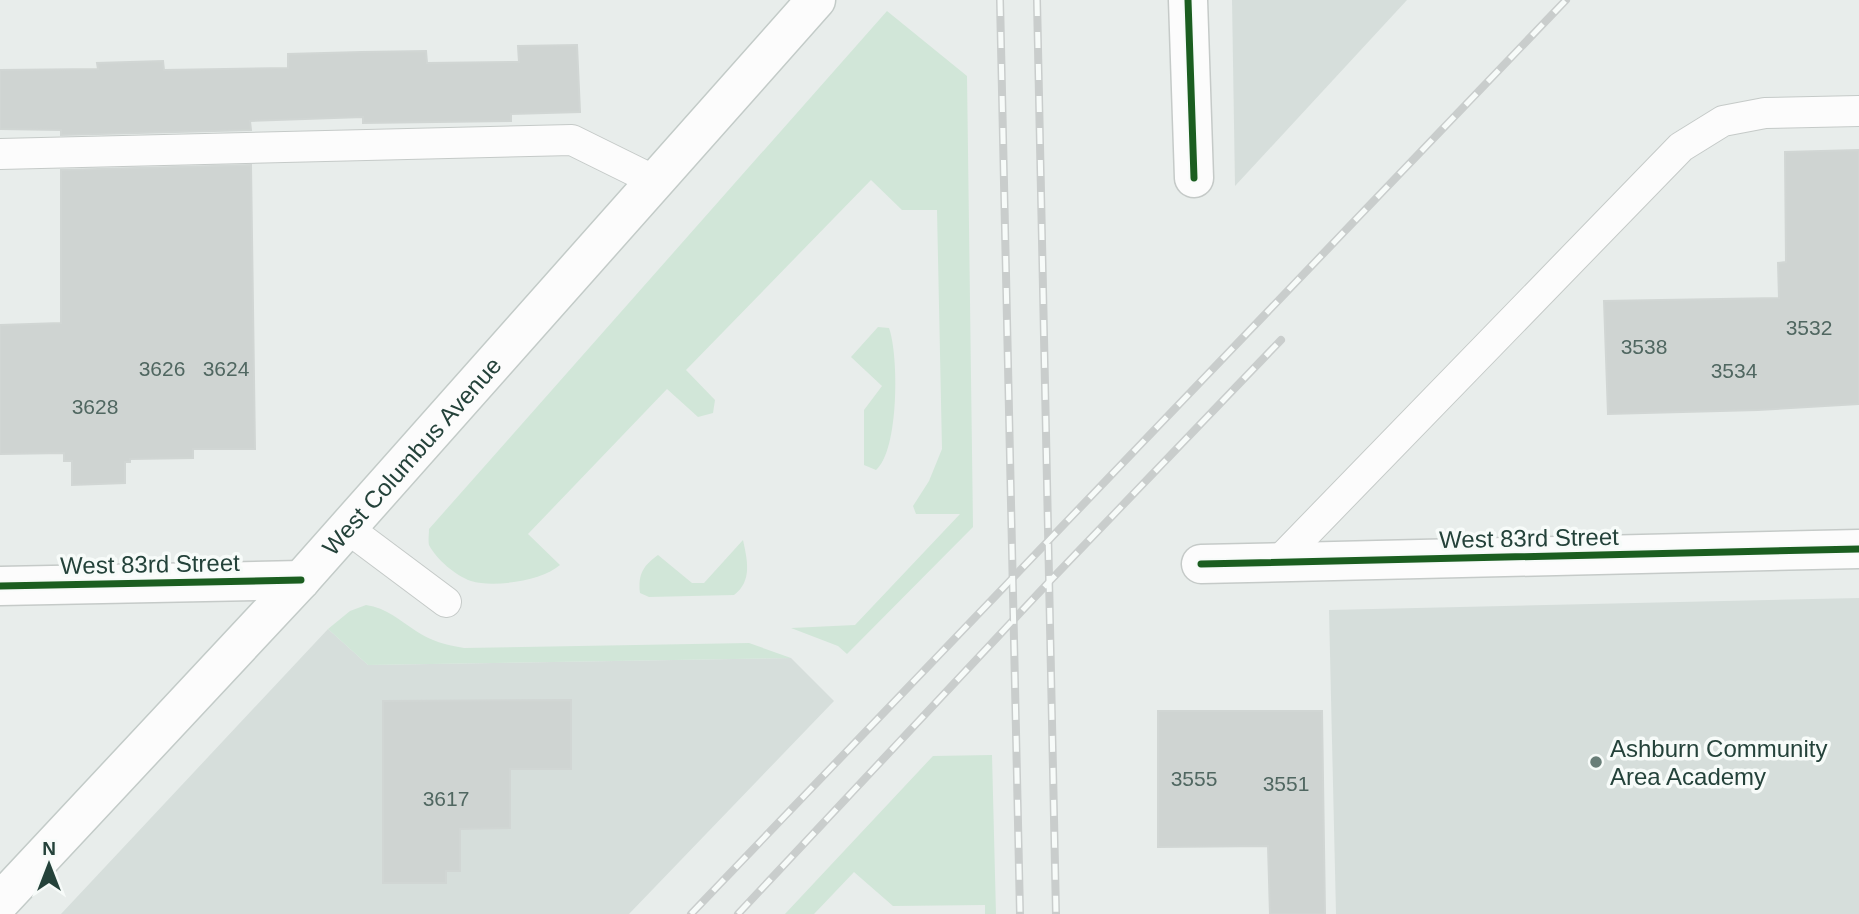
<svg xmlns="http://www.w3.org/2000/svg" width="1859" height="914" viewBox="0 0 1859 914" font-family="Arial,sans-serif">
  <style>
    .built { fill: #d6dedb }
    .green { fill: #d1e6d8 }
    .building { fill: #cfd4d2; stroke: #d1d6d4; stroke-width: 2 }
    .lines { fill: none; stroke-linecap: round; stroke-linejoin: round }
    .service-casing { stroke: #c5cac8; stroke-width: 32 }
    .minor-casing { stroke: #c5cac8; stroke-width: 41 }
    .tertiary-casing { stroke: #c5cac8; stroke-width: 41 }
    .secondary-casing { stroke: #c3cbc8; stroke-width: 41 }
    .service { stroke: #fcfcfc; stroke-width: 30 }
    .minor { stroke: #fcfcfc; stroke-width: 38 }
    .tertiary { stroke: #fcfcfc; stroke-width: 38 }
    .secondary { stroke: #fcfcfc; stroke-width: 38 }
    .rail-casing { stroke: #c9cdcc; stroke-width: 8 }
    .rail { stroke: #f7fbf9; stroke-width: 5; stroke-dasharray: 16; stroke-linecap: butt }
    .cycleway-casing { stroke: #f7fbf9; stroke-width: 11 }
    .cycleway { stroke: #1b5e20; stroke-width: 7 }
    .poi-dot { fill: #697e78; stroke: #f7fbf9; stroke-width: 2.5 }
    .labels { text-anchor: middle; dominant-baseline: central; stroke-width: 7; stroke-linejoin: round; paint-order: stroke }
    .number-label { font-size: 21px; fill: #506761 }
    .street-label { font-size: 24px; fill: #24423a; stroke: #f7fbf9 }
    .poi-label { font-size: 24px; fill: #24423a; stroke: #f7fbf9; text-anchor: start }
  </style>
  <rect width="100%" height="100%" fill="#e8edeb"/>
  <!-- built -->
  <g class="built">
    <polygon points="1232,0 1407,0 1235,186"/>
    <polygon points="1859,598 1859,914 1336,914 1329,610"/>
    <polygon points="328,629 368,665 791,658 834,701 629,914 61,914"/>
  </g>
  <!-- green -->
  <g class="green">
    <path d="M887,11l80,65 6,451 -126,127 -9,-8 -47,-18 64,-3 105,-111h-44l-3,-8 16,-25 13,-32 -5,-239h-35l-31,-30 -185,190 29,30 -2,13 -15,4 -31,-28 -139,145 32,31c-18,16 -67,23 -89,16 -15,-5 -35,-22 -42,-36 -1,-4 0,-11 0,-16z"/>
    <path d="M878,327l11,1c10,28 10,123 -13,142l-12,-5v-55l18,-24 -31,-29z"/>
    <path d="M743,540c4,19 10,41 -9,55l-85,2 -9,-4c-2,-19 3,-27 18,-38l34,28h12z"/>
    <path d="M366,605c21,3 33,15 50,26 15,10 30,14 48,17l285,-5 42,15 -423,7 -40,-36 22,-18z"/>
    <polygon points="992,755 996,914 985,914 985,905 893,906 854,872 814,914 785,914 933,756"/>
  </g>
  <!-- building -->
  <g class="building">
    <polygon points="577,45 580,112 511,114 511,121 363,123 363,117 250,121 251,130 61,135 61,130 0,129 0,70 98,69 97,63 163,61 164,70 288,68 288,54 362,52 426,51 427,63 519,62 518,46"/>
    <polygon points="1859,150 1859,404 1758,410 1608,414 1604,301 1779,298 1778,263 1786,262 1785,152"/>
    <polygon points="251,165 255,449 193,449 193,458 130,459 130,462 125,462 125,483 72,485 72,461 64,461 64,453 0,454 0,325 61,323 61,170"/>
    <polygon points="571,700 571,769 510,769 510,828 460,829 460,871 446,871 446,883 383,883 383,701"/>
    <polygon points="1158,711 1322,711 1325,914 1270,914 1268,846 1158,847"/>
  </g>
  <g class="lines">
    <defs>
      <g id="service">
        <polyline points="0,154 572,140 655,181"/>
        <polyline points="347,528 446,602"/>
        <polyline points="1277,563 1681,147 1723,121 1765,113 1859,111"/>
      </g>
      <g id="minor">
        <polyline points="1188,0 1194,178"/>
        <polyline points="1201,564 1859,549"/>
      </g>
      <polyline id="tertiary" points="0,586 301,580"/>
      <g id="secondary">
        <path id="s1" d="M0,902l301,-322 515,-580"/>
      </g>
    </defs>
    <!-- service casing -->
    <use href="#service" class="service-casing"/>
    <!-- minor casing -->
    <use href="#minor" class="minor-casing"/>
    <!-- tertiary casing -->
    <use href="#tertiary" class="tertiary-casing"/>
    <!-- secondary casing -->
    <use href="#secondary" class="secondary-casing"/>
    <!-- service -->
    <use href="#service" class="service"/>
    <!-- minor -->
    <use href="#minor" class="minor"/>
    <!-- tertiary -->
    <use href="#tertiary" class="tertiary"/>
    <!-- secondary -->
    <use href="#secondary" class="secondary"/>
    <defs>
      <g id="rail">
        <polyline points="1000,0 1020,914"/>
        <polyline points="1037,0 1056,914"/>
        <polyline points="691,914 1566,0"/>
        <polyline points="738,914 1048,583 1281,340"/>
      </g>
    </defs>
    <!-- rail casing -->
    <use href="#rail" class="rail-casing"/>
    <!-- rail -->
    <use href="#rail" class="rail"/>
    <defs>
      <g id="cycleway">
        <polyline points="1188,0 1194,178"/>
        <polyline points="1201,564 1859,549"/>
        <polyline points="0,586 301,580"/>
      </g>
    </defs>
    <!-- cycleway casing -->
    <use href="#cycleway" class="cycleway-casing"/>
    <!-- cycleway -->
    <use href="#cycleway" class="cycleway"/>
  </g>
  <!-- markers -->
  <circle class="poi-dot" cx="1596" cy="762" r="7"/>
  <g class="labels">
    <!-- number labels -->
    <g class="number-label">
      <text x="1809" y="327">3532</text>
      <text x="1644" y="346">3538</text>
      <text x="162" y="368">3626</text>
      <text x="226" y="368">3624</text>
      <text x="1734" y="370">3534</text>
      <text x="95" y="406">3628</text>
      <text x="1194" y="778">3555</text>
      <text x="1286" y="783">3551</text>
      <text x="446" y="798">3617</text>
    </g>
    <!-- street labels -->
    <g class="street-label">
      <text stroke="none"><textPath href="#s1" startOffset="607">West Columbus Avenue</textPath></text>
      <text transform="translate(1529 538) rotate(-1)">West 83rd Street</text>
      <text transform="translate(150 564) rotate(-1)">West 83rd Street</text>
    </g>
    <!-- poi labels -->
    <g class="poi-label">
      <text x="1610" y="748">Ashburn Community<tspan x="1610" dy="28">Area Academy</tspan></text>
    </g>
  </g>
  <!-- north arrow -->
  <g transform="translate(49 865)" stroke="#f7fbf9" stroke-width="5" paint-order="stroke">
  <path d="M0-5L12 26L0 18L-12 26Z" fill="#24423a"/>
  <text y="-10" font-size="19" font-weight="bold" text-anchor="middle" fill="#24423a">N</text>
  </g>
</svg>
